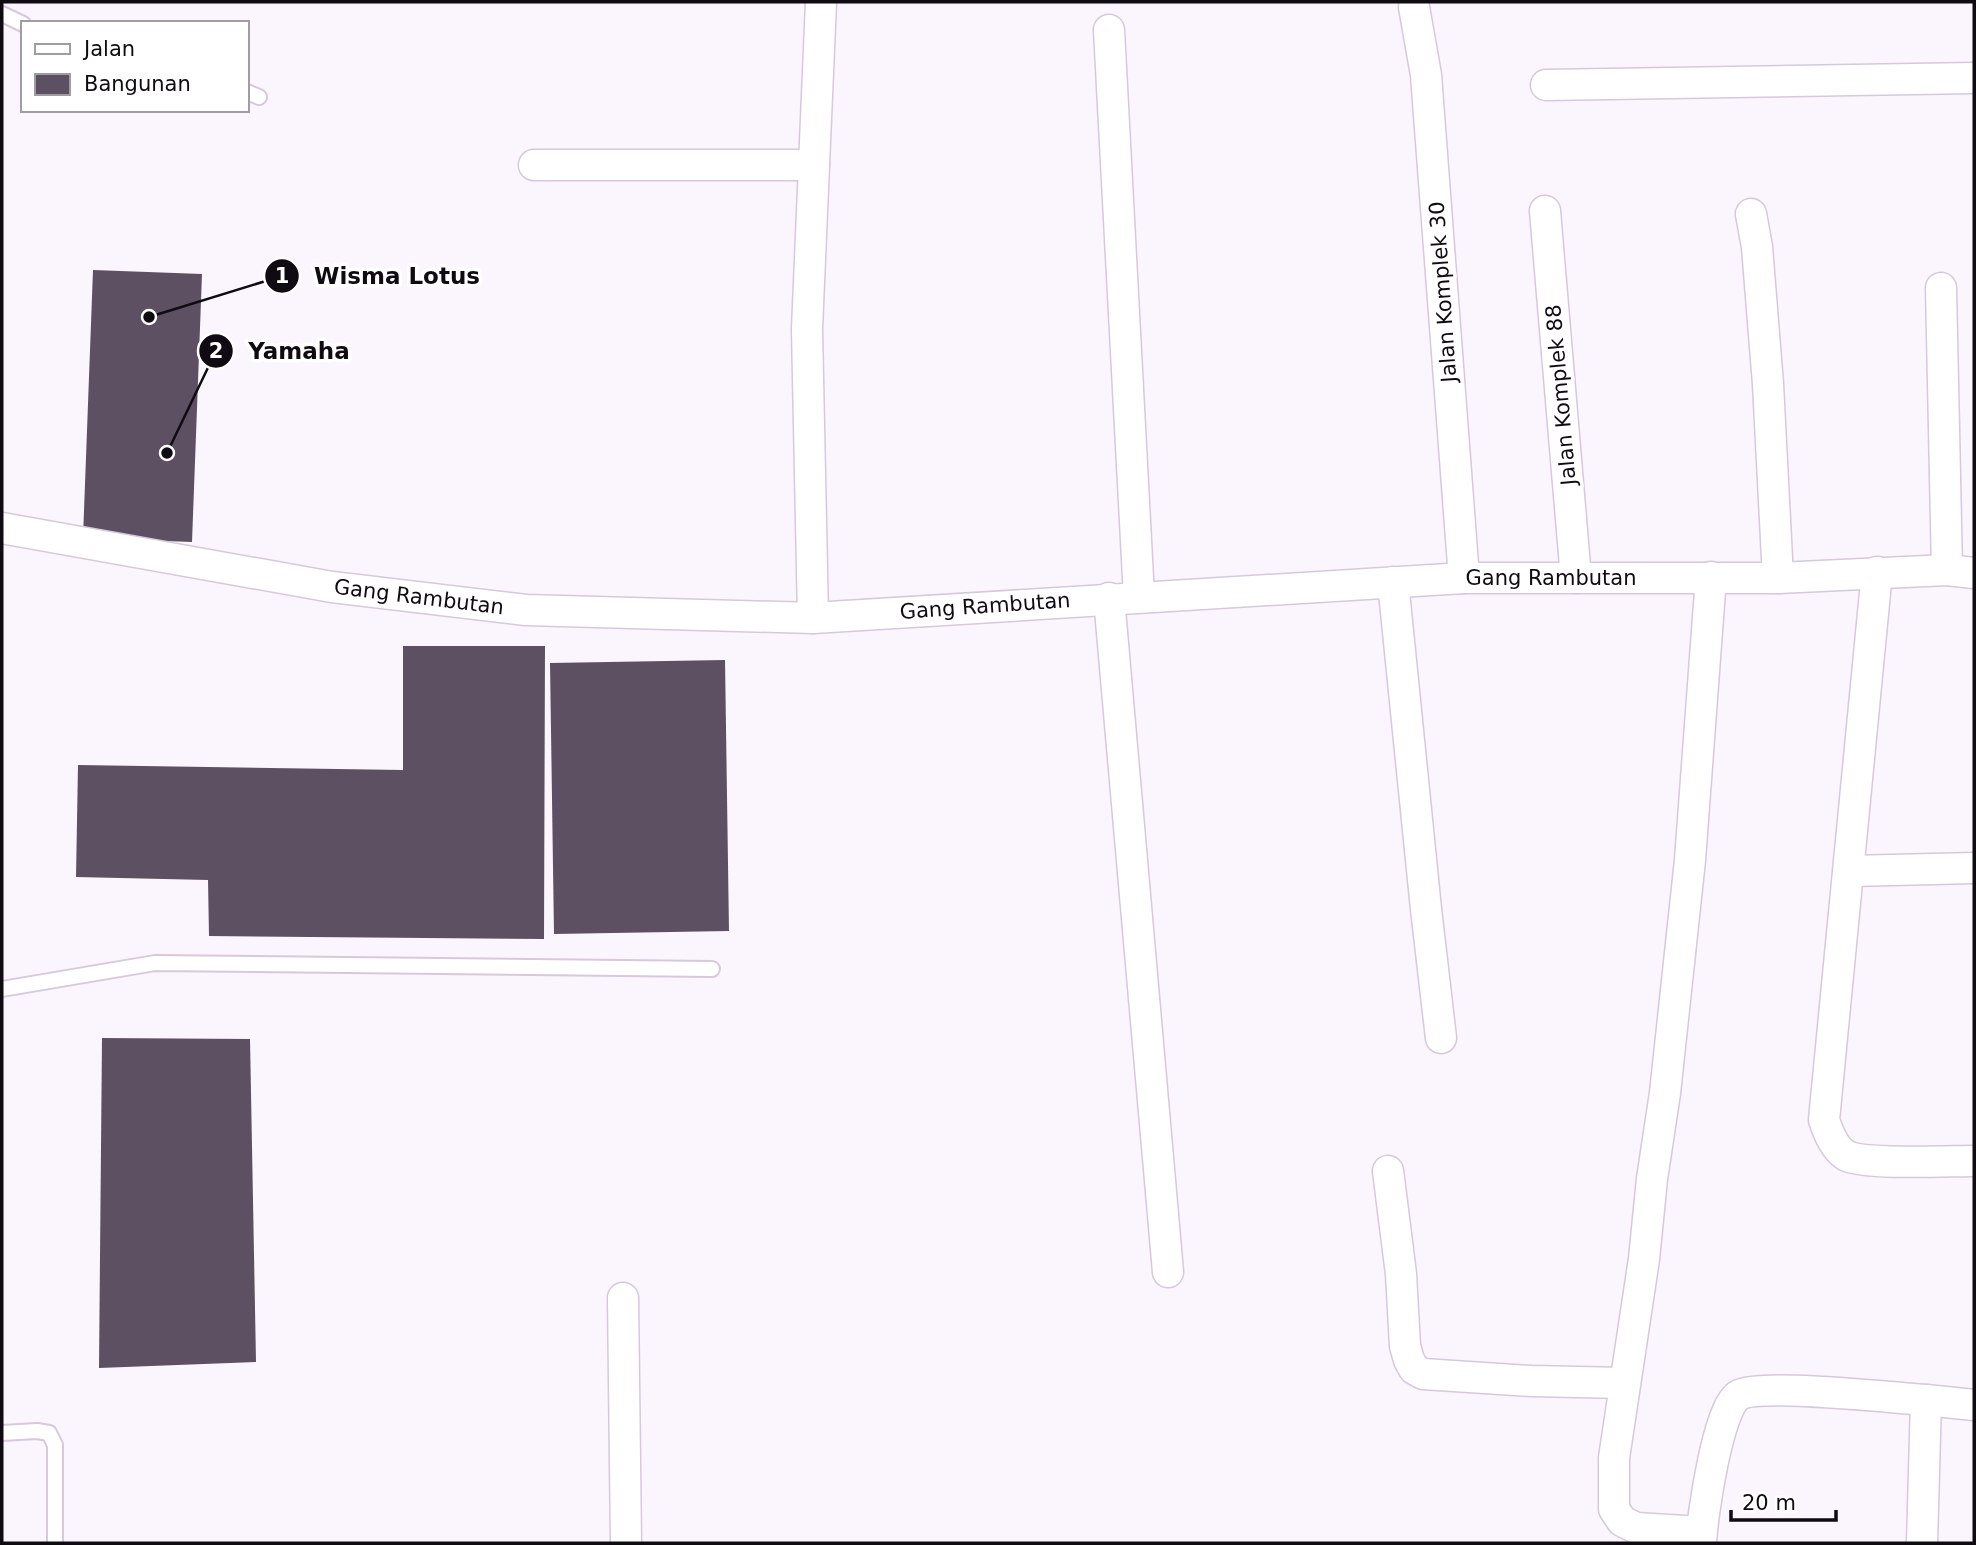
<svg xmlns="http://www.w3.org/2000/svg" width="1976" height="1545" viewBox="0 0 1976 1545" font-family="'DejaVu Sans',sans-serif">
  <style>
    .building { fill: #5e5063 }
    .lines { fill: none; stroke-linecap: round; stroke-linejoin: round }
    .lane-casing { stroke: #d7c8dd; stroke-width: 18 }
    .street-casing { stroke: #d7c8dd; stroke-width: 33 }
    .lane { stroke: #fff; stroke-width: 14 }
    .street { stroke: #fff; stroke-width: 30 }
    .labels { text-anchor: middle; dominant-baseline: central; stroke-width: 7; stroke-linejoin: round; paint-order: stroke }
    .street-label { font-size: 21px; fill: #100b12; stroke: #fff }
    .leader { fill: none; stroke: #100b12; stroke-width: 2.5 }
    .callout-dot { fill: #100b12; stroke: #fff; stroke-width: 2.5 }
    .mark-label { font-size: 21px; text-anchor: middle; font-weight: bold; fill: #fff }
    .callout-label { font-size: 23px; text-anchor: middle; font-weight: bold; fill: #100b12; stroke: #fff; stroke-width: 7; stroke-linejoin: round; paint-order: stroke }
  </style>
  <rect width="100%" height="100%" fill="#fbf5fd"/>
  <!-- building -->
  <g class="building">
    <polygon points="93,270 202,274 192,542 83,538"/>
    <polygon points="403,646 545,646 544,939 209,936 208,880 76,877 78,765 403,770"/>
    <polygon points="725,660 729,931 554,934 550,663"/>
    <polygon points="102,1038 250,1039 256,1362 99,1368"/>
  </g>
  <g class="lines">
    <defs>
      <g id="lane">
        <polyline points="2,14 23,24"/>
        <polyline points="247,92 259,97"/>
        <polyline points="2,989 155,963 712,969"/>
        <polyline points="2,1433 37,1431 49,1433 55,1445 55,1543"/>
      </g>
      <g id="street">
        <polyline points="1414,7 1426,75 1464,578"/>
        <polyline points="1109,30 1139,597"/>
        <polyline points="1546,85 1974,78"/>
        <polyline points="534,165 814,165"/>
        <polyline points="1545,211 1576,578"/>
        <polyline points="1751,214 1757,247 1768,384 1778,578"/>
        <polyline points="1941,288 1947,570"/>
        <polyline points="2,528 332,587 526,610 813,618 1464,578 1778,578 1947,570 1974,573"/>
        <path d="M1877,572l-53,548c4,12 11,30 23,36 20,9 101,5 127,5"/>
        <polyline points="1393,582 1426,909 1441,1038"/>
        <polyline points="1109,598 1168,1272"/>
        <polyline points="813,618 807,329 821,2"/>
        <polyline points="1850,871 1974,868"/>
        <polyline points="1388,1171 1401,1274 1405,1346 1409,1360 1414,1369 1423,1374 1531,1381 1624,1383"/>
        <polyline points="623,1298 626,1543"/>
        <polyline points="1701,1532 1636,1528 1622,1521 1614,1509 1614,1458 1644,1259 1652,1179 1665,1093 1690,860 1711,577"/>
        <path d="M1701,1543c1,-25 17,-137 38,-148 23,-12 154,3 187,5"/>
        <polyline points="1922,1543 1926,1400 1974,1405"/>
      </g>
    </defs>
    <!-- lane casing -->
    <use href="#lane" class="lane-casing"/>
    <!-- street casing -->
    <use href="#street" class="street-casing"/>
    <!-- lane -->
    <use href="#lane" class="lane"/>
    <!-- street -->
    <use href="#street" class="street"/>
  </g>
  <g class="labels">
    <!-- street labels -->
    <g class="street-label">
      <text transform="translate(1443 292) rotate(-94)">Jalan Komplek 30</text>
      <text transform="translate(1561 395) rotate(-95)">Jalan Komplek 88</text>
      <text x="1551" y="578">Gang Rambutan</text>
      <text transform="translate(419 597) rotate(7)">Gang Rambutan</text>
      <text transform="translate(985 606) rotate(-4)">Gang Rambutan</text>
    </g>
  </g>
  <!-- callouts -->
  <path class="leader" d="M149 317L282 276M167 453L216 351"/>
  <g class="callout-dot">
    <circle cx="149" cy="317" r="7"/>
    <circle cx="167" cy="453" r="7"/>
    <circle cx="282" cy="276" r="18"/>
    <circle cx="216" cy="351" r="18"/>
  </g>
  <g class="mark-label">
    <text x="282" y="283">1</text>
    <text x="216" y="358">2</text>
  </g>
  <g class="callout-label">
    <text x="397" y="284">Wisma Lotus</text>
    <text x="299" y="359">Yamaha</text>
  </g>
  <!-- border -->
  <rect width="1976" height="1545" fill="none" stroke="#100b12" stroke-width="7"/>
  <!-- legend -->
  <rect x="21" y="21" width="228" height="91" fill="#ffffff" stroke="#9f9da0" stroke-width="2"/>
  <rect x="35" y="44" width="35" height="10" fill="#ffffff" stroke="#9f9da0" stroke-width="2"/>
  <text x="84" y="56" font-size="21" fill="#100b12">Jalan</text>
  <rect x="35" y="74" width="35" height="21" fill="#5e5063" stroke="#9f9da0" stroke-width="2"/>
  <text x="84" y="91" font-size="21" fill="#100b12">Bangunan</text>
  <!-- scale -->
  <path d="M1731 1510v10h105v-10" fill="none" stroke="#100b12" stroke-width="3.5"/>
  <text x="1742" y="1510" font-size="21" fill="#100b12" stroke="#ffffff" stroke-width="5" paint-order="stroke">20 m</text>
</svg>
